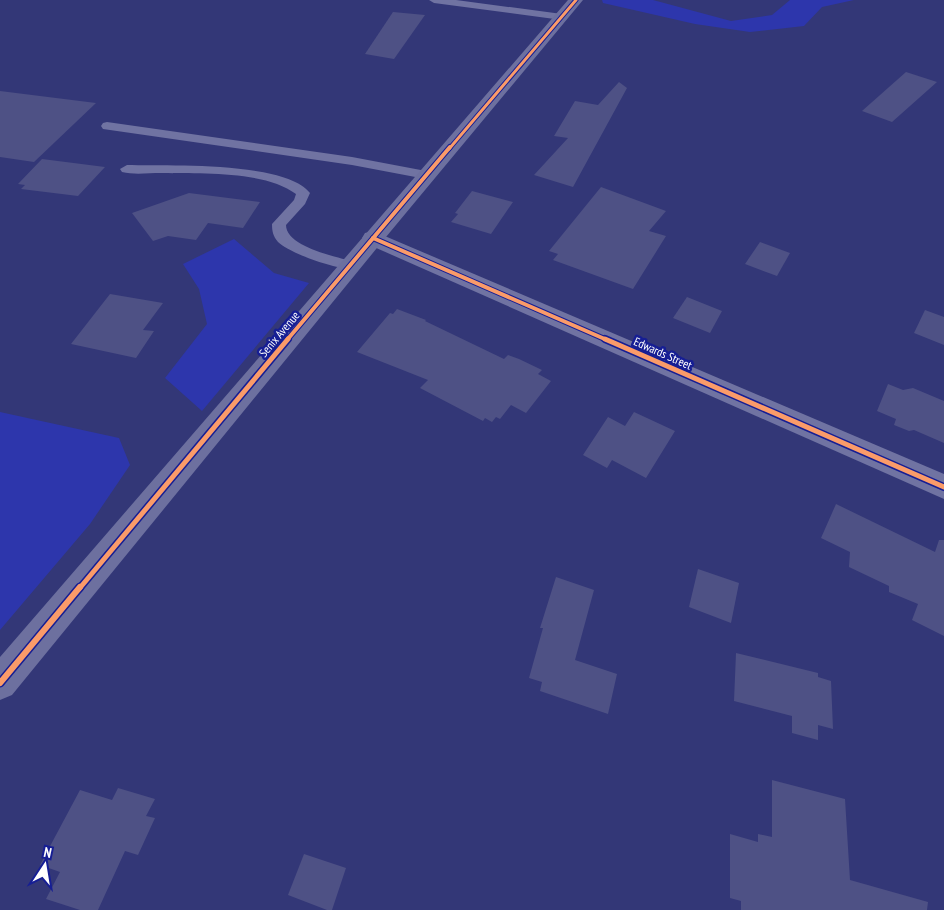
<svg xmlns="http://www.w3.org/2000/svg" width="944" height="910" viewBox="0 0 944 910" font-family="'PT Sans Narrow',sans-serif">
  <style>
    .green { fill: #2d36ac }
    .building { fill: #4e5185 }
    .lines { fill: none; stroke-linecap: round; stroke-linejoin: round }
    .lane { fill: #7073a2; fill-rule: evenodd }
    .street { fill: #7073a2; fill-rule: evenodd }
    .secondary { fill: #6d709f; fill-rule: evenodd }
    .cycleway-far3-casing { stroke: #161e94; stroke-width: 5 }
    .cycleway-far2-casing { stroke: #161e94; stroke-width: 6 }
    .cycleway-far1-casing { stroke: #161e94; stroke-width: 8 }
    .cycleway-casing { stroke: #161e94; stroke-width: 9 }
    .cycleway-far3 { stroke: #fa9b69; stroke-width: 3 }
    .cycleway-far2 { stroke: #fa9b69; stroke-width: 4 }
    .cycleway-far1 { stroke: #fa9b69; stroke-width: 5 }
    .cycleway { stroke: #fa9b69; stroke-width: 6 }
    .labels { text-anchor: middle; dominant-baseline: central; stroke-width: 5; stroke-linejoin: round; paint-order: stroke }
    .street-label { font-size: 12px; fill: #fff; stroke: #161e94 }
  </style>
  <rect width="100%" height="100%" fill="#333777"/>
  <!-- green -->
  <g class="green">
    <polygon points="602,0 653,0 731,21 772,15 790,0 854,0 822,7 804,26 750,32 695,24 603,3"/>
    <polygon points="234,239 274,273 309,283 202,411 165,378 207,324 199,289 183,264"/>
    <polygon points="0,412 119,438 130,465 90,524 0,630"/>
  </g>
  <!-- building -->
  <g class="building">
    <polygon points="393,12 425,15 394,59 365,54"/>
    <polygon points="906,72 937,82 892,122 862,111"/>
    <polygon points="619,82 627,88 573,187 534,175 568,138 554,136 575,101 598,105"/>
    <polygon points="0,91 96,103 34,162 0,157"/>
    <polygon points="42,159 105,167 78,196 21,189 25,185 18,184"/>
    <polygon points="601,187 666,211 649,231 666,236 633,289 553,260 558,254 549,251"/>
    <polygon points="472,191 513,202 491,234 451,222 458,214 455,213"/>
    <polygon points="189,193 260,202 243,228 208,223 196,240 168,236 153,241 132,213"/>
    <polygon points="760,242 790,253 777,276 745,264"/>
    <polygon points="110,294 163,303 143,330 154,331 136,358 71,344"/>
    <polygon points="687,297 722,311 710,333 673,318"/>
    <polygon points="397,309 426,320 425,321 504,359 508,355 519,359 542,370 538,374 551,381 526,413 511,405 500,419 496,417 492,422 485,418 483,421 420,388 428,380 357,352 390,313 393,314"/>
    <polygon points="925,310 944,317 944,345 914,333"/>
    <polygon points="888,384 903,390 913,388 944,401 944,443 914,430 909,431 894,425 896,419 877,411"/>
    <polygon points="634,412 675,431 646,478 612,460 607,468 583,455 608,417 625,426"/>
    <polygon points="836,504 935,552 939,540 944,540 944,636 912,620 918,604 889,592 889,586 849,567 850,552 821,538"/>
    <polygon points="698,569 739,583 731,623 689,607"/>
    <polygon points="556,577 594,590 575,660 617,674 608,714 540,691 542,682 529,678 543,628 540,628"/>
    <polygon points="736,653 818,673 818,677 831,681 833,729 818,725 818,740 792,733 792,716 734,701"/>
    <polygon points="772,780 845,799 850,880 928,902 927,910 741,910 741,901 730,898 730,834 758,842 758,834 772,837"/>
    <polygon points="118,788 155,799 146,816 155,818 138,855 125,851 98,910 80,910 46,899 60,872 40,865 80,790 112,800"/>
    <polygon points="304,854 346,868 332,910 327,910 288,895"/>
  </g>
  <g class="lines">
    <!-- lane -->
    <g class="lane">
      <polygon points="429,0 456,0 562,14 567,17 562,20 434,3"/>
      <polygon points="107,122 352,157 426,171 433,175 426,179 352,165 103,129 101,126 103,123"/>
      <path d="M127,165c39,1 159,-4 183,28l-5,11 -19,21c0,22 51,32 69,37l3,3 -3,3c-14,4 -66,-15 -77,-26 -5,-6 -6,-11 -6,-18l22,-24 2,-6c-32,-24 -97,-20 -135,-21 -13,0 -27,2 -39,-1l-2,-3z"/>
    </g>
    <!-- street -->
    <polygon class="street" points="373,231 944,474 944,499 365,243 362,238 365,233"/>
    <!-- secondary -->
    <polygon class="secondary" points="568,0 583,0 381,243 12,695 0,700 0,657"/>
    <defs>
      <polyline id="cycleway-far3" points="449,149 576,0"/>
      <g id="cycleway-far2">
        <polyline points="373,238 607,340"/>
        <polyline points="287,340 450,147"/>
      </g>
      <g id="cycleway-far1">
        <polyline points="605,339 944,487"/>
        <polyline points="79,589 288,339"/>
      </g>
      <polyline id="cycleway" points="0,683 80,587"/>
    </defs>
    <!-- cycleway-far3 casing -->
    <use href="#cycleway-far3" class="cycleway-far3-casing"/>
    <!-- cycleway-far2 casing -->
    <use href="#cycleway-far2" class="cycleway-far2-casing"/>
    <!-- cycleway-far1 casing -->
    <use href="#cycleway-far1" class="cycleway-far1-casing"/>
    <!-- cycleway casing -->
    <use href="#cycleway" class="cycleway-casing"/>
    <!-- cycleway-far3 -->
    <use href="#cycleway-far3" class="cycleway-far3"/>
    <!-- cycleway-far2 -->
    <use href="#cycleway-far2" class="cycleway-far2"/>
    <!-- cycleway-far1 -->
    <use href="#cycleway-far1" class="cycleway-far1"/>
    <!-- cycleway -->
    <use href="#cycleway" class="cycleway"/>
  </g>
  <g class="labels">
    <!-- street labels -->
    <g class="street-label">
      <text transform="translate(279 334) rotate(-50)">Senix Avenue</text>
      <text transform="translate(663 353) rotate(24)">Edwards Street</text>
    </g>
  </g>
  <!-- north arrow -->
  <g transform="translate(45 865) rotate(12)" stroke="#161e94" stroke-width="4" paint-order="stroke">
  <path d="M0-4L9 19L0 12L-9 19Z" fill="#ffffff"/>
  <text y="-8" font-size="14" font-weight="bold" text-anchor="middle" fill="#ffffff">N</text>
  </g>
</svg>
